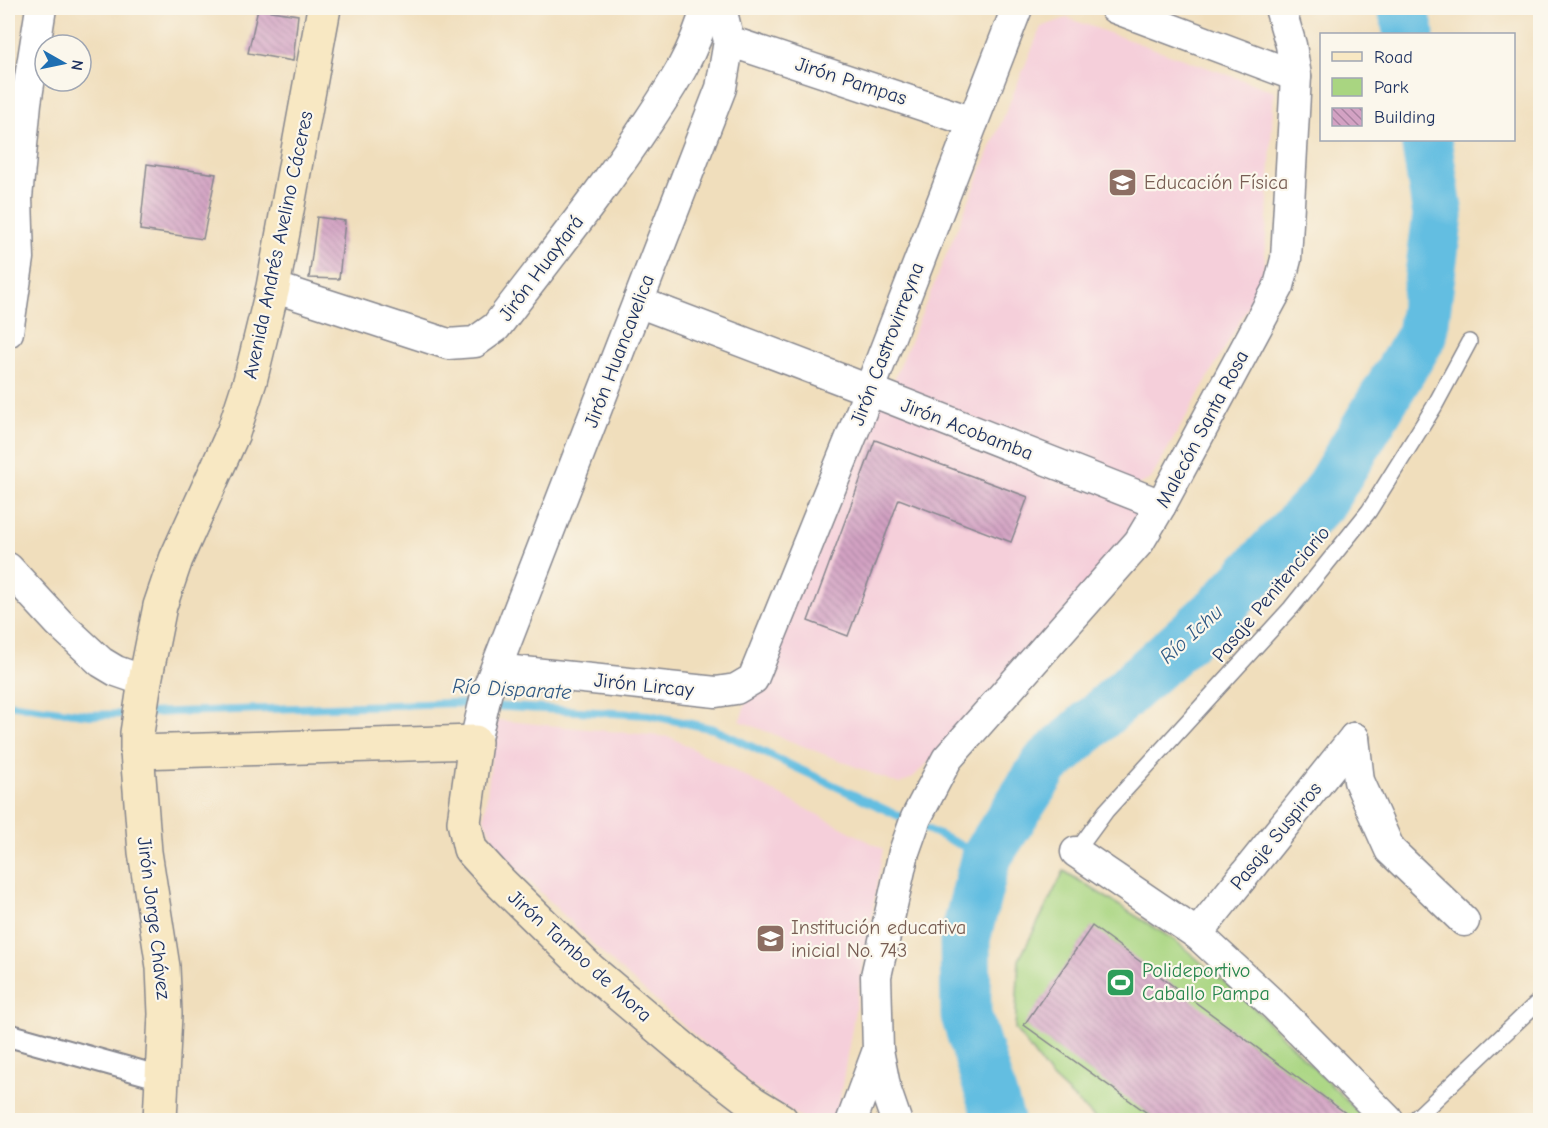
<svg xmlns="http://www.w3.org/2000/svg" width="1548" height="1128" viewBox="0 0 1548 1128" font-family="'Comic Neue',sans-serif">
  <style>
    .built { fill: #f5cfda }
    .green { fill: #a9d581; stroke: #628270; stroke-width: 1.5 }
    .lines { fill: none; stroke-linecap: round; stroke-linejoin: round }
    .stream { stroke: #63bee1; stroke-width: 8 }
    .river { stroke: #63bee1; stroke-width: 51 }
    .building { fill: url(#building-back-hatch) }
    .service-casing { stroke: #86868d; stroke-width: 18 }
    .pedestrian-casing { stroke: #86868d; stroke-width: 26 }
    .minor-casing { stroke: #86868d; stroke-width: 33 }
    .secondary-casing { stroke: #86868d; stroke-width: 36 }
    .service { stroke: #fff; stroke-width: 15 }
    .pedestrian { stroke: #fff; stroke-width: 22 }
    .minor { stroke: #fff; stroke-width: 30 }
    .secondary { stroke: #f8e8c3; stroke-width: 33 }
    .labels { text-anchor: middle; dominant-baseline: central; stroke-width: 4.5; stroke-linejoin: round; paint-order: stroke }
    .street-label { font-size: 20px; fill: #1b2f5e; stroke: #fbf7ec }
    .education-label { font-size: 20px; fill: #785e54; stroke: #fbf7ec; text-anchor: start }
    .leisure-label { font-size: 20px; fill: #27864d; stroke: #fbf7ec; text-anchor: start }
    .water-label { font-size: 21px; font-style: italic; fill: #315a85; stroke: #fbf7ec }
  </style>
  <defs>
    <pattern id="building-back-hatch" width="6" height="6" patternUnits="userSpaceOnUse" patternTransform="scale(1.5)"><rect width="6" height="6" fill="#d3a2c3"/><path d="M-1 5l2 2M0 0l6 6M5-1l2 2" fill="none" stroke="#aa84a2"/></pattern>
  </defs>
  <rect width="100%" height="100%" fill="#fbf7ec"/>
  <filter id="ink" filterUnits="userSpaceOnUse"><feTurbulence type="fractalNoise" baseFrequency=".0167" numOctaves="2"/><feDisplacementMap in="SourceGraphic" scale="12" xChannelSelector="R" yChannelSelector="G"/><feConvolveMatrix kernelMatrix="1 2 1 2 8 2 1 2 1" color-interpolation-filters="sRGB"/></filter>
  <filter id="wash" filterUnits="userSpaceOnUse"><feTurbulence type="fractalNoise" baseFrequency=".008" numOctaves="4" result="noise"/><feDisplacementMap in="SourceGraphic" scale="24" xChannelSelector="R" yChannelSelector="G"/><feGaussianBlur stdDeviation="1.35" result="paint"/><feColorMatrix in="noise" values="0 0 0 0 0 0 0 0 0 0 0 0 0 0 0 0 0 1.4 0 .05"/><feComposite in="paint" operator="in"/></filter>
  <g filter="url(#wash)">
    <rect width="100%" height="100%" fill="#f0debc"/>
    <!-- built -->
    <g class="built">
      <polygon points="1067,18 1274,91 1264,273 1259,287 1151,479 1136,486 892,385 1041,27"/>
      <polygon points="869,390 1152,502 1031,664 912,778 899,784 740,721 753,679"/>
      <polygon points="496,720 670,737 883,849 836,1120 804,1120 751,1085 605,956 499,851 484,819"/>
    </g>
    <!-- green -->
    <polygon class="green" points="1064,871 1176,941 1250,1004 1366,1120 1097,1120 1051,1077 1015,1029 1019,960"/>
    <g class="lines">
      <!-- stream -->
      <g class="stream">
        <polyline points="8,704 90,715 132,714"/>
        <polyline points="490,706 649,715 714,729 986,857"/>
        <polyline points="145,713 453,703 477,705"/>
      </g>
      <!-- river -->
      <g class="river">
        <polyline points="1403,8 1409,34"/>
        <polyline points="999,1120 966,1015 965,939 986,857 1046,764 1219,609 1323,499 1422,335 1438,215 1426,140"/>
      </g>
    </g>
    <g id="blocks">
      <!-- building -->
      <g class="building">
        <polygon points="258,9 298,15 293,61 248,53"/>
        <polygon points="147,164 216,174 203,239 140,230"/>
        <polygon points="317,217 345,221 339,279 309,278"/>
        <polygon points="875,440 1028,497 1011,542 899,499 848,636 808,621"/>
        <polygon points="1092,926 1355,1120 1157,1120 1024,1025"/>
      </g>
    </g>
  </g>
  <g filter="url(#ink)">
    <use href="#blocks" fill-opacity="0" stroke="#86868d" stroke-width="1.5"/>
    <g class="lines">
      <defs>
        <g id="service">
          <polyline points="1076,852 1106,811 1291,608 1369,511 1434,407 1469,342"/>
          <polyline points="1414,1120 1540,1000"/>
        </g>
        <polyline id="pedestrian" points="8,1035 162,1078"/>
        <g id="minor">
          <polyline points="1115,8 1296,76"/>
          <polyline points="729,41 973,122"/>
          <path d="M273,287l175,57 27,-2 21,-15c51,-67 104,-132 150,-202 26,-39 48,-71 60,-117"/>
          <polyline points="638,302 869,390 1161,505"/>
          <polyline points="8,332 19,258 17,198 26,103 41,8"/>
          <polyline points="8,568 59,623 101,662 116,671 145,681"/>
          <polyline points="496,669 716,692 736,689 753,679 854,430 1017,8"/>
          <polyline points="1354,738 1359,781 1390,850 1464,921"/>
          <polyline points="475,742 487,691 721,88 729,41 721,8"/>
          <polyline points="1076,852 1197,934 1275,1006 1388,1120"/>
          <polyline points="1197,934 1354,738"/>
          <polyline points="852,1120 878,1050"/>
          <polyline points="896,1120 886,1091 878,1050 876,976 904,852 916,818 947,759 1139,542 1161,505 1279,286 1286,259 1296,76 1291,45 1280,8"/>
        </g>
        <g id="secondary">
          <polyline points="137,752 475,742 464,822 470,849 501,883 588,968 692,1056 753,1103 781,1120"/>
          <polyline points="160,1120 165,1014 163,967 145,852 137,752 137,733 145,681 160,606 176,559 233,433 250,381 273,287 324,8"/>
        </g>
      </defs>
      <!-- service casing -->
      <use href="#service" class="service-casing"/>
      <!-- pedestrian casing -->
      <use href="#pedestrian" class="pedestrian-casing"/>
      <!-- minor casing -->
      <use href="#minor" class="minor-casing"/>
      <!-- secondary casing -->
      <use href="#secondary" class="secondary-casing"/>
      <!-- service -->
      <use href="#service" class="service"/>
      <!-- pedestrian -->
      <use href="#pedestrian" class="pedestrian"/>
      <!-- minor -->
      <use href="#minor" class="minor"/>
      <!-- secondary -->
      <use href="#secondary" class="secondary"/>
    </g>
  </g>
  <!-- icons -->
  <defs>
    <symbol id="school-square" viewBox="-11 -11 22 22"><rect x="-9" y="-9" width="18" height="18" rx="4" fill="#8d6e63" stroke="#fbf7ec"/><path d="M0-5L7-2L0 1L-7-2ZM-4 1L0 2.5L4 1V4Q0 6-4 4Z" fill="#fff"/></symbol>
    <symbol id="stadium-square" viewBox="-11 -11 22 22"><rect x="-9" y="-9" width="18" height="18" rx="4" fill="#2e9e5b" stroke="#fbf7ec"/><path d="M0-5a6.5 5 0 1 0 0 10a6.5 5 0 1 0 0-10ZM-3.5-1.8h7v3.6h-7Z" fill="#fff"/></symbol>
  </defs>
  <g fill-rule="evenodd">
    <use href="#school-square" x="1106" y="166" width="33" height="33"/>
    <use href="#school-square" x="754" y="922" width="33" height="33"/>
    <use href="#stadium-square" x="1104" y="966" width="33" height="33"/>
  </g>
  <g class="labels">
    <!-- street labels -->
    <g class="street-label">
      <text transform="translate(851 81) rotate(18)">Jirón Pampas</text>
      <text transform="translate(278 245) rotate(-78)">Avenida Andrés Avelino Cáceres</text>
      <text transform="translate(541 268) rotate(-53)">Jirón Huaytará</text>
      <text transform="translate(887 344) rotate(-69)">Jirón Castrovirreyna</text>
      <text transform="translate(619 351) rotate(-69)">Jirón Huancavelica</text>
      <text transform="translate(967 429) rotate(21)">Jirón Acobamba</text>
      <text transform="translate(1202 429) rotate(-62)">Malecón Santa Rosa</text>
      <text transform="translate(1271 594) rotate(-50)">Pasaje Penitenciario</text>
      <text transform="translate(644 685) rotate(6)">Jirón Lircay</text>
      <text transform="translate(1276 836) rotate(-51)">Pasaje Suspiros</text>
      <text transform="translate(154 918) rotate(83)">Jirón Jorge Chávez</text>
      <text transform="translate(580 956) rotate(42)">Jirón Tambo de Mora</text>
    </g>
    <!-- education labels -->
    <g class="education-label">
      <text x="1144" y="182">Educación Física</text>
      <text x="791" y="927">Institución educativa<tspan x="791" dy="23">inicial No. 743</tspan></text>
    </g>
    <!-- leisure labels -->
    <g class="leisure-label">
      <text x="1142" y="970">Polideportivo<tspan x="1142" dy="23">Caballo Pampa</tspan></text>
    </g>
    <!-- water labels -->
    <g class="water-label">
      <text transform="translate(1191 634) rotate(-42)">Río Ichu</text>
      <text transform="translate(512 689) rotate(3)">Río Disparate</text>
    </g>
  </g>
  <!-- margin -->
  <rect width="1548" height="1128" fill="none" stroke="#fbf7ec" stroke-width="30"/>
  <!-- legend -->
  <rect x="1320" y="33" width="195" height="108" fill="#fbf7ec" stroke="#a1a7b3" stroke-width="1.5"/>
  <rect x="1332" y="52" width="30" height="9" fill="#f8e8c3" stroke="#a1a7b3" stroke-width="1.5"/>
  <text x="1374" y="63" font-size="18" fill="#1b2f5e">Road</text>
  <rect x="1332" y="78" width="30" height="18" fill="#a9d581" stroke="#a1a7b3" stroke-width="1.5"/>
  <text x="1374" y="93" font-size="18" fill="#1b2f5e">Park</text>
  <rect x="1332" y="108" width="30" height="18" fill="url(#building-back-hatch)" stroke="#a1a7b3" stroke-width="1.5"/>
  <text x="1374" y="123" font-size="18" fill="#1b2f5e">Building</text>
  <!-- north arrow -->
  <g transform="translate(63 63) rotate(99)"><circle r="28" fill="#fbf7ec" stroke="#a1a7b3" stroke-width="1.5"/>
  <path d="M0-4.5L10 22L0 15L-10 22Z" fill="#1f6fb2"/>
  <text y="-9" font-size="16" font-weight="bold" text-anchor="middle" fill="#1b2f5e">N</text>
  </g>
</svg>
